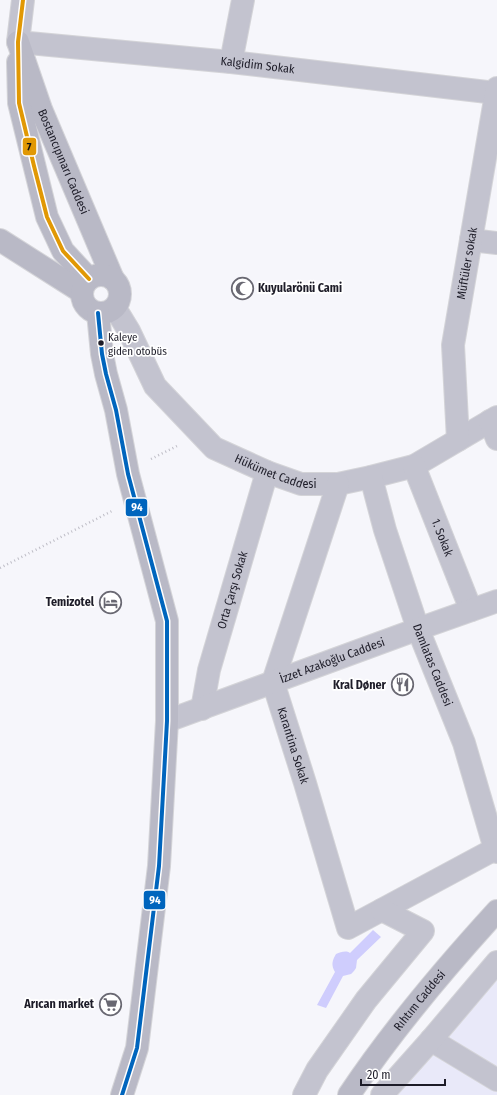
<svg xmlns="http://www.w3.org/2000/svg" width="497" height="1095" viewBox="0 0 497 1095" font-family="'Fira Sans Condensed',sans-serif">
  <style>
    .green { fill: #e9e9f9 }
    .water { fill: #cfcdfd }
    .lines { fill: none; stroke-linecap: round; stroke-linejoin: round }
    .street-casing { stroke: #d4d4d8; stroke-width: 24 }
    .secondary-casing { stroke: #d4d4d8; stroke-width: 24 }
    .path { stroke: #bebdc6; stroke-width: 2.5; stroke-dasharray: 1 3; stroke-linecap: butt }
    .street { stroke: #c3c3cf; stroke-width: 22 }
    .secondary { stroke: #b9b9c6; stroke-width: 22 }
    .bus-1-casing { stroke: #fff; stroke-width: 7 }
    .bus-2-casing { stroke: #fff; stroke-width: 7 }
    .bus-1 { stroke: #e19804; stroke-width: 4 }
    .bus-2 { stroke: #0065bd; stroke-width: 4 }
    .bus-dot { fill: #1d1c28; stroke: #fff; stroke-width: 1.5 }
    .labels { text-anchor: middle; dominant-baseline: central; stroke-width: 3.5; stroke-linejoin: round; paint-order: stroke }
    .bus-label { font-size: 11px; fill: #1d1c28; stroke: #fff; text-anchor: start }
    .street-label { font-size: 12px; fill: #1d1c28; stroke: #fff }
    .poi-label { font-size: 12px; font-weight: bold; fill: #1d1c28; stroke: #fff; text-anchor: end }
    .line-badge { stroke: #fff; stroke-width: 1.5 }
    .badge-label { font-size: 11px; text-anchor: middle; font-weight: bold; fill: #fff }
    .pale-badge-label { font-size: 11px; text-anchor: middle; font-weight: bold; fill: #111 }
  </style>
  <rect width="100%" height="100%" fill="#f6f6fb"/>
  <!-- green -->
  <g class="green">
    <polygon points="497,970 497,1075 439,1038"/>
    <polygon points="432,1045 497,1086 497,1095 388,1095"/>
  </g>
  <!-- water -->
  <path class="water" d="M373,930l8,7 -24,23 -1,8 -2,3 -3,3 -8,2 -17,32 -9,-3 18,-33c-4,-7 -3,-11 1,-18 5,-2 10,-4 14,-1z"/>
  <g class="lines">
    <defs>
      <g id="street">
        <path id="s1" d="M23,0l-5,42 213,20 265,31"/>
        <polyline points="231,62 243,0"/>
        <polyline points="471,240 497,243"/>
        <path id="s2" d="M115,308l14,23 26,55 59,62 53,24 34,12h37l33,-7 43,-11 83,-49"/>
        <polyline points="490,421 497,439"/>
        <path id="s3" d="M458,440l-5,-95 44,-257"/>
        <path id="s4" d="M414,466l57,144"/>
        <path id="s5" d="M371,477l14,53 33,99 46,114 31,106 2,3"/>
        <path id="s6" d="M338,484l-65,198 32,101 43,145 147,-79"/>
        <path id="s7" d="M202,709l7,-39 58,-198"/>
        <path id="s8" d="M167,721l251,-92 79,-28"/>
        <polyline points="431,1040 497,1080"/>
        <polyline points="304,1095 317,1070 366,1000 423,931 382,910"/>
        <polyline points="382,1095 431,1040 497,962"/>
      </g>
      <g id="secondary">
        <path id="s9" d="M18,42l23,67 72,170"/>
        <polyline points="18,62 19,103 47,217 63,251 89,279"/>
        <polyline points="0,240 82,292"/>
        <circle cx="101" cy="294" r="19"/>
        <polyline points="98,313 102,354 106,374 116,410 128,474 167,621 167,721 159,866 137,1048 122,1095"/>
        <path id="s10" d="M349,1095c44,-66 95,-126 148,-184"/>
      </g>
    </defs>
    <!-- street casing -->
    <use href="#street" class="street-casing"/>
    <!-- secondary casing -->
    <use href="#secondary" class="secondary-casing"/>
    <!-- path -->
    <g class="path">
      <polyline points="151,459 177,446"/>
      <polyline points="0,568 112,511"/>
    </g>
    <!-- street -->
    <use href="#street" class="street"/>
    <!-- secondary -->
    <use href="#secondary" class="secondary"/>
    <defs>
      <polyline id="bus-1" points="23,0 18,42 19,103 34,166 47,217 63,251 89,279"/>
      <polyline id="bus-2" points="98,313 102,354 106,374 116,410 128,474 167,621 167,721 159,866 137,1048 122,1095"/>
    </defs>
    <!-- bus-1 casing -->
    <use href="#bus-1" class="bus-1-casing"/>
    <!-- bus-2 casing -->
    <use href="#bus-2" class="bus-2-casing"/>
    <!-- bus-1 -->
    <use href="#bus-1" class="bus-1"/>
    <!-- bus-2 -->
    <use href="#bus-2" class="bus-2"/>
  </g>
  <!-- icons -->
  <defs>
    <symbol id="mosque-ring" viewBox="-11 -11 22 22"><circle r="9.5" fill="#fff" stroke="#696872" stroke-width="1.5"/><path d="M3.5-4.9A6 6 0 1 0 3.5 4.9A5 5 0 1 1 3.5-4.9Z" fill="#696872"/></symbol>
    <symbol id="hotel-ring" viewBox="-11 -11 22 22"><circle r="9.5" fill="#fff" stroke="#696872" stroke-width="1.5"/><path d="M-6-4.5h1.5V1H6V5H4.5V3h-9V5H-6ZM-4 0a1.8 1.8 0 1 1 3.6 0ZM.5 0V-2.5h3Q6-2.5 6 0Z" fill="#696872"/></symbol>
    <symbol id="restaurant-ring" viewBox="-11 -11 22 22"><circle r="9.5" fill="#fff" stroke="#696872" stroke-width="1.5"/><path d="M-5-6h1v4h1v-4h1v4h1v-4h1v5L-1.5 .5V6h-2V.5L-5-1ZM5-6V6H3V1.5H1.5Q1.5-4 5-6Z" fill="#696872"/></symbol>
    <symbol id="supermarket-ring" viewBox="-11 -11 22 22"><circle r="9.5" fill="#fff" stroke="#696872" stroke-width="1.5"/><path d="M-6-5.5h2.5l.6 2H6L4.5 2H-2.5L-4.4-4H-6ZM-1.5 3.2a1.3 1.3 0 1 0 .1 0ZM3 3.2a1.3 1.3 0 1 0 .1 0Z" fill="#696872"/></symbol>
  </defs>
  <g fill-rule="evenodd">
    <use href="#mosque-ring" x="230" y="276" width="25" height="25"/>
    <use href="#hotel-ring" x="98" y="590" width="25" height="25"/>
    <use href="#restaurant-ring" x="390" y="672" width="25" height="25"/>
    <use href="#supermarket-ring" x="98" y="992" width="25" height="25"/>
  </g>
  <!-- markers -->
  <circle class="bus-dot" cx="101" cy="343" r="3.5"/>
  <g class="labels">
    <!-- bus labels -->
    <g class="bus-label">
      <text x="108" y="337">Kaleye<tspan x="108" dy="14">giden otobüs</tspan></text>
    </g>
    <!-- street labels -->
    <g class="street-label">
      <text stroke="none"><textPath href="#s1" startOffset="283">Kalgidim Sokak</textPath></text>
      <text stroke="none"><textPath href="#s9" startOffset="128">Bostancıpınarı Caddesi</textPath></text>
      <text stroke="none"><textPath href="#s3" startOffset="178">Müftüler sokak</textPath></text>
      <text stroke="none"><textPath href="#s2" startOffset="240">Hükümet Caddesi</textPath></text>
      <text stroke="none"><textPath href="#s4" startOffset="77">1. Sokak</textPath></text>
      <text stroke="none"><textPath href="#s7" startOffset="123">Orta Çarşı Sokak</textPath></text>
      <text stroke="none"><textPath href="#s8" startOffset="176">İzzet Azakoğlu Caddesi</textPath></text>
      <text stroke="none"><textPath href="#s5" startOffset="198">Damlatas Caddesi</textPath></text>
      <text stroke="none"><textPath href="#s6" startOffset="275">Karantina Sokak</textPath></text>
      <text stroke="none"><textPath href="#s10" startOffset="118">Rıhtım Caddesi</textPath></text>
    </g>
    <!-- poi labels -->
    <g class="poi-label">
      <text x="258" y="288" text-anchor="start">Kuyularönü Cami</text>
      <text x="94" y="602">Temizotel</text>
      <text x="386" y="685">Kral Døner</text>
      <text x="94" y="1004">Arıcan market</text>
    </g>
  </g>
  <g class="line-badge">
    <rect x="22" y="137" width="15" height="19" rx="4" fill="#e19804"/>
    <rect x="125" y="498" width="23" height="19" rx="4" fill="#0065bd"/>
    <rect x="143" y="890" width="23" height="20" rx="4" fill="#0065bd"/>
  </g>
  <g class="badge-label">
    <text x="137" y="511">94</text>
    <text x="155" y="904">94</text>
  </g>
  <g class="pale-badge-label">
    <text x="29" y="151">7</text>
  </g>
  <!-- scale -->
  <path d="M361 1079v6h84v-6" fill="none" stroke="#1d1c28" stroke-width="2"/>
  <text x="367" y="1079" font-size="12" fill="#1d1c28" stroke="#ffffff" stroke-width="3" paint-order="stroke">20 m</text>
</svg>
